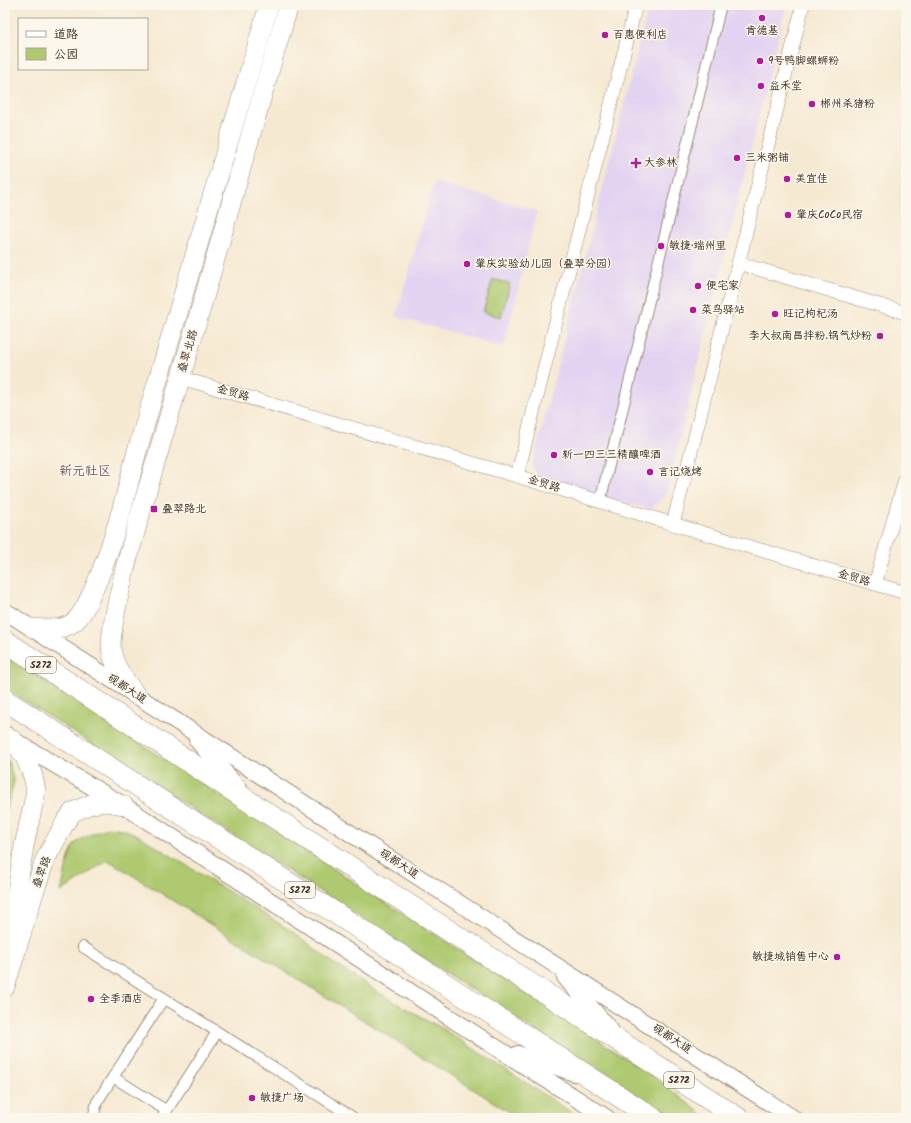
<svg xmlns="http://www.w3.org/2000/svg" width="911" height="1123" viewBox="0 0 911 1123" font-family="Kalam,'LXGW WenKai TC',sans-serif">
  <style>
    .built { fill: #e3d3f2 }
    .green { fill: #aec96f; stroke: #747a46 }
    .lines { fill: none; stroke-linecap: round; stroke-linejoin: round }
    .pedestrian-casing { stroke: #988a78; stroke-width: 12 }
    .minor-casing { stroke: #988a78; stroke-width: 14 }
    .tertiary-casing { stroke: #988a78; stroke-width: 18 }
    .secondary-casing { stroke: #988a78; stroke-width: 20 }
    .primary-casing { stroke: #988a78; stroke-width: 22 }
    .pedestrian { stroke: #fff; stroke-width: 10 }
    .minor { stroke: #fff; stroke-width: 13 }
    .tertiary { stroke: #fff; stroke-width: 16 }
    .secondary { stroke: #fff; stroke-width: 19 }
    .primary { stroke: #fff; stroke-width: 21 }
    .poi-dot { fill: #b5179e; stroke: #fbf7ec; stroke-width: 1.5 }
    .labels { text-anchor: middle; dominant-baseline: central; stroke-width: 3; stroke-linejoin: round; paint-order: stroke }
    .shield { fill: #fbf7ec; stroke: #75685c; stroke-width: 1 }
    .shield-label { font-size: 10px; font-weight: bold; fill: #3b2a1e }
    .poi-label { font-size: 11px; fill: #3b2a1e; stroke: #fbf7ec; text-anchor: start }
    .street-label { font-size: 11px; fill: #3b2a1e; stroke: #fbf7ec }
    .quarter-label { font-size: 13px; fill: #72515b; stroke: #fbf7ec }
  </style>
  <rect width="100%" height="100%" fill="#fbf7ec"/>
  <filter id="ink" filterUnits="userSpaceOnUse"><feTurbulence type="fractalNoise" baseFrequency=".025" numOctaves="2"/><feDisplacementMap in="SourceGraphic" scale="8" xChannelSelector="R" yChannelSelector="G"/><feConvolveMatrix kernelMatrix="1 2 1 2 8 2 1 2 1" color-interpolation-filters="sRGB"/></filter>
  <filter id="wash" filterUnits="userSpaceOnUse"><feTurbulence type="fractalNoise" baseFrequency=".012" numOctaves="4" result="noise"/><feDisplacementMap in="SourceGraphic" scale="16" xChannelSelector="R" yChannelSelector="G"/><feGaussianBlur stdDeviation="0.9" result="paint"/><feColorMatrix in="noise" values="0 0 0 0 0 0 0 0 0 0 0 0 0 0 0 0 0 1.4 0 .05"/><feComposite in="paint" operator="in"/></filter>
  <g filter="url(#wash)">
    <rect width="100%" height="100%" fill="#f6e9d2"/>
    <!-- built -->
    <g class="built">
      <polygon points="649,5 786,5 666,495 651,509 540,481 532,466"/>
      <polygon points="434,182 537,211 504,347 396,317"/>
    </g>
    <!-- green -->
    <g class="green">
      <polygon points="493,279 510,284 501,317 483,312"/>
      <polygon points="5,656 649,1073 707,1118 680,1118 638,1097 5,688"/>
      <polygon points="5,757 7,758 14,782 5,813"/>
      <path d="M108,827l15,2 15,6 155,97 39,30 47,31 64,36 137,89h-61l-411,-258 -47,32c3,-13 7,-38 14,-48 8,-8 23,-12 33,-17z"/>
    </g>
  </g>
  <g filter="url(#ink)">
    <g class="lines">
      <defs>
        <g id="pedestrian">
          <polyline points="600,502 721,5"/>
          <polyline points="83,947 354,1118"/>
          <polyline points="113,1077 167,1111"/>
          <polyline points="93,1118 97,1102 164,998"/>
          <polyline points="162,1118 217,1032"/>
        </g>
        <g id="minor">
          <polyline points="738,263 906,313"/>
          <polyline points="181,378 517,476 673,524 906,593"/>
          <polyline points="517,476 636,5"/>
          <polyline points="673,524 803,5"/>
          <polyline points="875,584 906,476"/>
        </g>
        <g id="tertiary">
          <polyline points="5,611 793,1118"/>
          <polyline points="5,734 13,740 123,805 492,1045 607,1118"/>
          <polyline points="197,740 239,789"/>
          <polyline points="565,977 611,1031"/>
          <polyline points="518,1054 574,1073"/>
        </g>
        <g id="secondary">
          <path d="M33,628c14,1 29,3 41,-6 9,-7 14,-21 19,-31 20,-45 32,-92 44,-140l132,-446"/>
          <path d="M136,695c-11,-15 -25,-31 -25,-51 1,-23 9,-53 14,-75 14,-54 31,-107 46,-160 41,-134 77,-270 118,-404"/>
          <polyline points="5,933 17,891 24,846 36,791 33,776 25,757 13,740"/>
          <polyline points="5,987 31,902 45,860 66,821 73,812 91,804 106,802 123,805"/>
        </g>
        <g id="primary">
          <polyline points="5,641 250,802 738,1118"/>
          <polyline points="5,700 653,1118"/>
        </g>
      </defs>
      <!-- pedestrian casing -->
      <use href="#pedestrian" class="pedestrian-casing"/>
      <!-- minor casing -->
      <use href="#minor" class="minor-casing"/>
      <!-- tertiary casing -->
      <use href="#tertiary" class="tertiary-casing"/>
      <!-- secondary casing -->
      <use href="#secondary" class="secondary-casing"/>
      <!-- primary casing -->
      <use href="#primary" class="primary-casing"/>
      <!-- pedestrian -->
      <use href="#pedestrian" class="pedestrian"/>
      <!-- minor -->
      <use href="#minor" class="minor"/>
      <!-- tertiary -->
      <use href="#tertiary" class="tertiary"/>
      <!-- secondary -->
      <use href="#secondary" class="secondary"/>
      <!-- primary -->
      <use href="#primary" class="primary"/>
    </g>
  </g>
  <!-- markers -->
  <g class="poi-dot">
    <circle cx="762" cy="18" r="4"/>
    <circle cx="605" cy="35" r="4"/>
    <circle cx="760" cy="61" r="4"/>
    <circle cx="761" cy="86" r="4"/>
    <circle cx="812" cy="104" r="4"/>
    <circle cx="737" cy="158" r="4"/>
    <path d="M634 157h4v4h4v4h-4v4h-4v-4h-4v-4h4z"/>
    <circle cx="787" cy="179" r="4"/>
    <circle cx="788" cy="215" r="4"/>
    <circle cx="661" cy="246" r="4"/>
    <circle cx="467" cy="264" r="4"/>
    <circle cx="698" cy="286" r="4"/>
    <circle cx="693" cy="310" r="4"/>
    <circle cx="775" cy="314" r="4"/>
    <circle cx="880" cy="336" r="4"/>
    <circle cx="554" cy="455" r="4"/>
    <circle cx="650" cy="472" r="4"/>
    <rect x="150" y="505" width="8" height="8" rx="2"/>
    <circle cx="837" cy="957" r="4"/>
    <circle cx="91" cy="999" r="4"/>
    <circle cx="252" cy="1098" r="4"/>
  </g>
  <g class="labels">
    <!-- shield labels -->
    <g class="shield">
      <rect x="26" y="657" width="30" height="16" rx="3"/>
      <rect x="285" y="882" width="30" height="16" rx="3"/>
      <rect x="664" y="1072" width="30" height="16" rx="3"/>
    </g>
    <g class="shield-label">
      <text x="41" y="665">S272</text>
      <text x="300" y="890">S272</text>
      <text x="679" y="1080">S272</text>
    </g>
    <!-- poi labels -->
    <g class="poi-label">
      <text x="762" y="31" text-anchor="middle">肯德基</text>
      <text x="613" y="35">百惠便利店</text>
      <text x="768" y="61">9号鸭脚螺蛳粉</text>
      <text x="769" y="86">益禾堂</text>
      <text x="820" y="104">郴州杀猪粉</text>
      <text x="745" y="158">三米粥铺</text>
      <text x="644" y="163">大参林</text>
      <text x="795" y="179">美宜佳</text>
      <text x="796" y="215">肇庆CoCo民宿</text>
      <text x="669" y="246">敏捷·端州里</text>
      <text x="475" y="264">肇庆实验幼儿园（叠翠分园）</text>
      <text x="706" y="286">便宅家</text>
      <text x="701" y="310">菜鸟驿站</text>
      <text x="783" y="314">旺记枸杞汤</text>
      <text x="872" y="336" text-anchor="end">李大叔南昌拌粉.锅气炒粉</text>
      <text x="562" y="455">新一四三三精釀啤酒</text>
      <text x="658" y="472">言记烧烤</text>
      <text x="162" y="509">叠翠路北</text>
      <text x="829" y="957" text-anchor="end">敏捷城销售中心</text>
      <text x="99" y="999">全季酒店</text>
      <text x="260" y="1098">敏捷广场</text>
    </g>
    <!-- street labels -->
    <g class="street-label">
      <text transform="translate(188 351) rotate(-74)">叠翠北路</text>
      <text transform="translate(233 393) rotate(16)">金贸路</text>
      <text transform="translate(544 484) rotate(17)">金贸路</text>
      <text transform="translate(854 578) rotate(16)">金贸路</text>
      <text transform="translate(127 689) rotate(33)">砚都大道</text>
      <text transform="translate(399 864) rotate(33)">砚都大道</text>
      <text transform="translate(42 872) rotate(-69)">叠翠路</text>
      <text transform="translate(672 1039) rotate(33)">砚都大道</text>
    </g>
    <!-- quarter labels -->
    <g class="quarter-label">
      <text x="85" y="471">新元社区</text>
    </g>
  </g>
  <!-- margin -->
  <rect width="911" height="1123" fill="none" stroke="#fbf7ec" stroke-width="20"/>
  <!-- legend -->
  <rect x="18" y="18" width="130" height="52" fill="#fbf7ec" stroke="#aea59a"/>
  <rect x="26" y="31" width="20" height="6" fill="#ffffff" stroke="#aea59a"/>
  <text x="54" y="38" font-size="12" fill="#3b2a1e">道路</text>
  <rect x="26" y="48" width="20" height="12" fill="#aec96f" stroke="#aea59a"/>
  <text x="54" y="58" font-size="12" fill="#3b2a1e">公园</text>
</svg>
